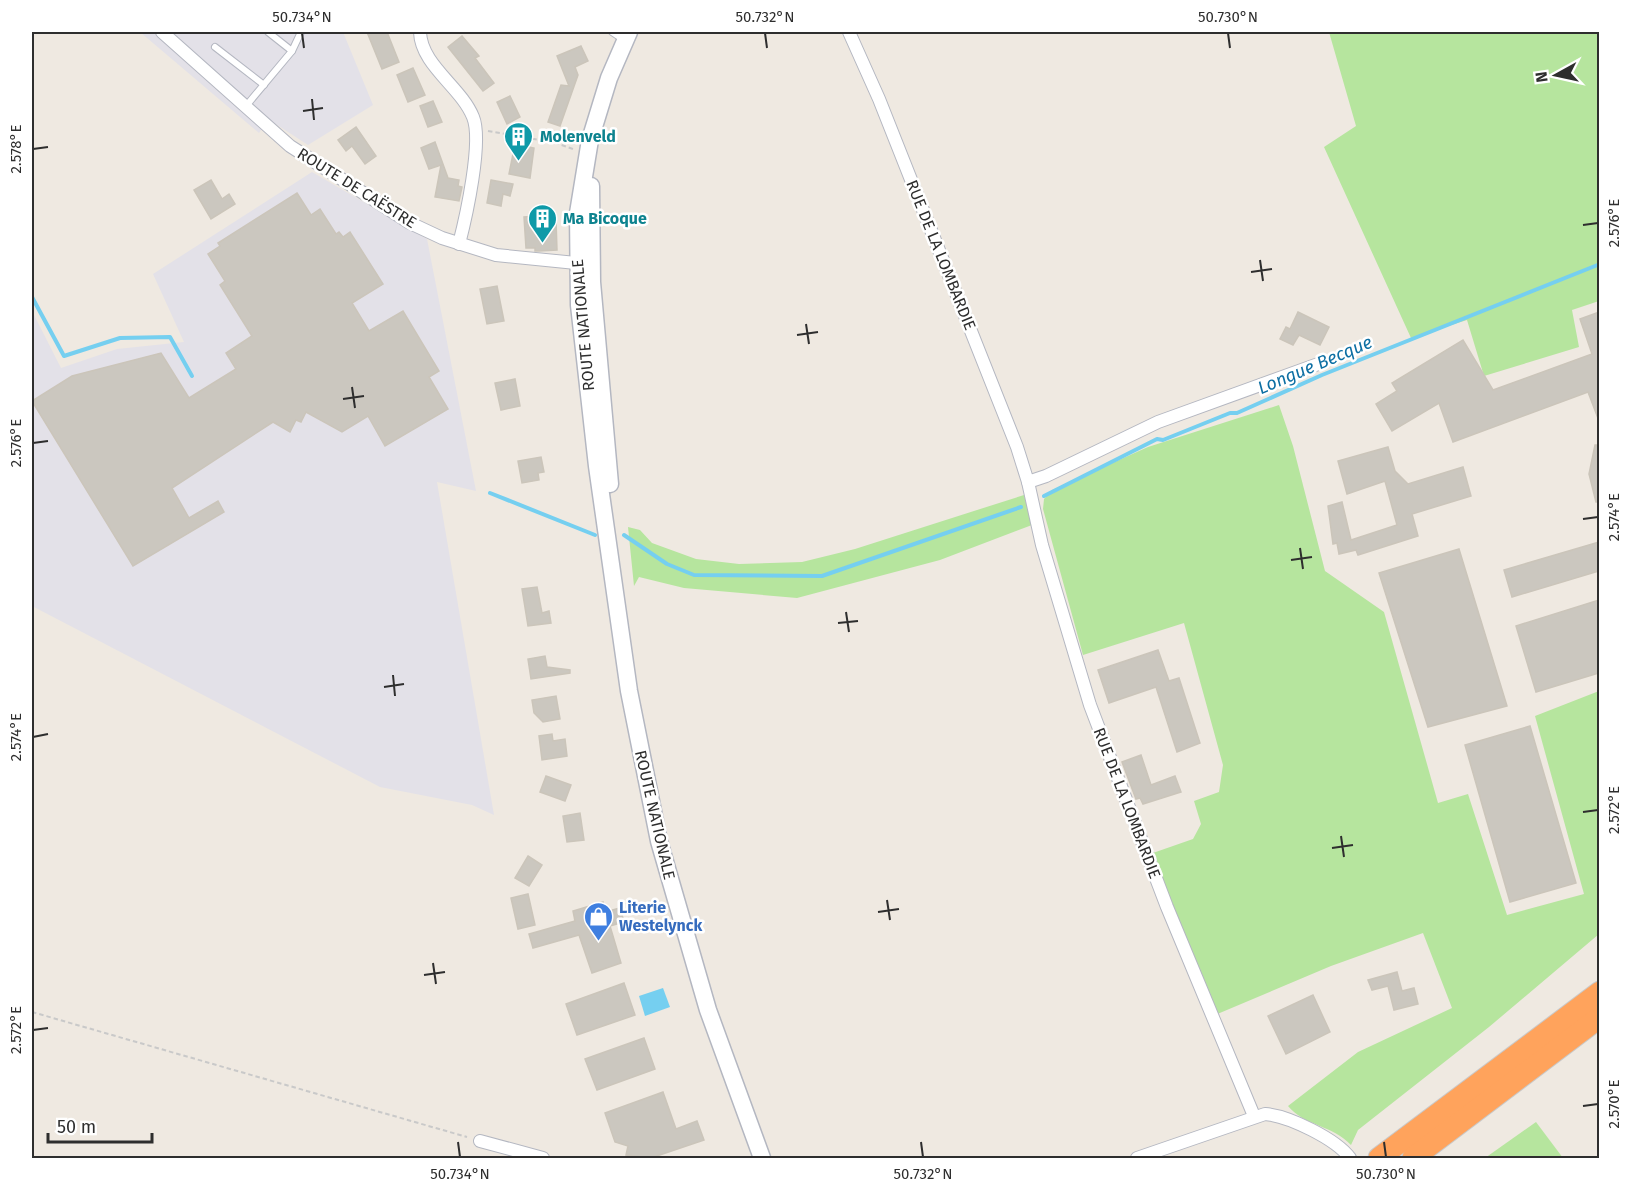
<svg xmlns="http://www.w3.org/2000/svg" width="1631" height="1190" viewBox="0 0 1631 1190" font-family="'Fira Sans',sans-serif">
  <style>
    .industrial { fill: #e3e1e8 }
    .green { fill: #b6e59e }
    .water { fill: #75cff0 }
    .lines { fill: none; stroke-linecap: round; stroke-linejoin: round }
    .stream { stroke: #75cff0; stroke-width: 4 }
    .building { fill: #cbc7bf; stroke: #cbc5ba; stroke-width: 1.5 }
    .lane-casing { stroke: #b4b7c1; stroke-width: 8 }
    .street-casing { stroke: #b4b7c1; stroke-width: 14 }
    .secondary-casing { stroke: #b4b7c1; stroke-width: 19 }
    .highway-casing { stroke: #c9c9c9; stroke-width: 23 }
    .path { stroke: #c9c9c9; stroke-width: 2; stroke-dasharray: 4.5 3; stroke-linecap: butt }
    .lane { stroke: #fff; stroke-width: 6 }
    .street { stroke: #fff; stroke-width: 12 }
    .secondary { stroke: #fff; stroke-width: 16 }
    .highway { stroke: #ffa35c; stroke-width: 21 }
    .ticks { fill: none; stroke: #2e2e2e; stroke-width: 2 }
    .labels { text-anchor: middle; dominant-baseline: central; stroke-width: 5; stroke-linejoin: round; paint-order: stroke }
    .culture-label { font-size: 16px; font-weight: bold; fill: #0d838f; stroke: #fff; text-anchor: start }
    .street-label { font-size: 16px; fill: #2e2e2e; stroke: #fff }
    .shop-label { font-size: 16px; font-weight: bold; fill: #366cbe; stroke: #fff; text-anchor: start }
    .water-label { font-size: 18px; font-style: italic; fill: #0d6fa3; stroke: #fff }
    .neatline { fill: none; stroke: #2e2e2e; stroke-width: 2 }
    .ticks-label { font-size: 15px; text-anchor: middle; fill: #2e2e2e }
  </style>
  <rect width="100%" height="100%" fill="#efe9e1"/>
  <!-- industrial -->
  <g class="industrial">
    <polygon points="140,32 343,32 373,105 308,145 268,119 259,133"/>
    <polygon points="312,172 427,239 476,491 437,482 494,815 472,805 380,787 32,606 32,311 61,368 117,349 184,342 153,274"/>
  </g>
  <!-- green -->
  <g class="green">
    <polygon points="1329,32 1599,32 1599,301 1572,310 1579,347 1484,376 1467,320 1411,338 1324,147 1356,126"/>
    <path d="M1279,405l14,41 32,125 59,41 54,191 30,-9 39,121 77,-21 -49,-178 64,-25v243l-110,93 -131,103 -7,15c-17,-19 -48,-20 -63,-39l70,-54 94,-44 -29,-75 -92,33 -116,49 -65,-161 43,-15 8,-15 -7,-23 25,-9 4,-27 -39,-142 -101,32 -40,-146 1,-10 8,-9 96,-43z"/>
    <polygon points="1024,495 1032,525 940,560 797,598 684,588 639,577 634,586 628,527 640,530 652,543 696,559 739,564 802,562 855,549"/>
    <polygon points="1536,1122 1563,1158 1485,1158"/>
  </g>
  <!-- water -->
  <polygon class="water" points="663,988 670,1007 645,1016 639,996"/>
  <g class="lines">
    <!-- stream -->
    <g class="stream">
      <polyline points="32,297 64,356 120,338 170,337 192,376"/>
      <polyline points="490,493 595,535"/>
      <polyline points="1044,496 1157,439 1163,440 1230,413 1237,413 1322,375 1600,264"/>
      <polyline points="624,535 667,564 694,575 822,576 1021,507"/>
    </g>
  </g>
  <!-- building -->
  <g class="building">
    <polygon points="367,32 387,32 399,62 382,69"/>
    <polygon points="462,36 479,56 475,58 494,83 483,91 448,47"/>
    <polygon points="581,46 588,61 575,67 578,75 560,126 548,122 561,85 569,86 557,56"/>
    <polygon points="413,68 425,95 408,102 397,75"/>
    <polygon points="510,96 520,117 507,124 497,102"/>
    <polygon points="433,101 442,122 428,127 420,106"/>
    <polygon points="356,127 376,156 365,164 352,146 346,151 338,140"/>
    <polygon points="435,142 448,178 459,180 458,186 462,187 459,201 435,197 441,165 429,169 421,148"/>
    <polygon points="515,144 534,148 530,178 509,174"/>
    <polygon points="211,180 222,199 229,194 235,204 211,219 194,190"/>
    <polygon points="491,180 513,184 510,196 503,194 501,206 487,203"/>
    <polygon points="297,193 311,215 320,209 336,234 339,232 343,237 350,232 383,284 352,303 369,331 403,311 439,371 429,377 448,409 385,446 368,416 342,432 306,412 301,422 296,420 290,432 273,422 172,488 189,518 218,501 224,512 133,566 32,401 72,376 161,353 189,398 236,369 226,353 252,336 220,285 225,281 208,254 220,246 218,243"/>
    <polygon points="547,215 547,221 556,220 557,250 539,251 535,251 535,248 526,248 524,217"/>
    <polygon points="497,286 504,321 487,324 480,289"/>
    <polygon points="1298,312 1329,327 1320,345 1299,335 1293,345 1280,339 1286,327 1290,329"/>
    <polygon points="1599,312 1599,421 1588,392 1453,442 1439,403 1392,431 1376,404 1397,391 1392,383 1463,340 1493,390 1592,354 1580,319"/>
    <polygon points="515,379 520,406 501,410 495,383"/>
    <polygon points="1595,445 1599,445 1599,502 1596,502 1589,474"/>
    <polygon points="1388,447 1395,471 1408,484 1463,467 1471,496 1412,514 1418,536 1358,555 1356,550 1339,554 1337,543 1333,544 1328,506 1342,502 1351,540 1397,525 1385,481 1347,494 1338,461"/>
    <polygon points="541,457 544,472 538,473 539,480 522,483 518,461"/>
    <polygon points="1599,542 1599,571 1512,597 1504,570"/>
    <polygon points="1459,549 1507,706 1428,727 1379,573"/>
    <polygon points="537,587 542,613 549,611 551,623 528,626 522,589"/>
    <polygon points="1599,600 1599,673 1536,692 1516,626"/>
    <polygon points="1158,650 1169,681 1179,678 1200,743 1177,752 1156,687 1109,703 1098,670"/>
    <polygon points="545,656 547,667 570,670 570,673 531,679 528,659"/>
    <polygon points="556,696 560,719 543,722 534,713 532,700"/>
    <polygon points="1530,726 1576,883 1510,902 1465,745"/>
    <polygon points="552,734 553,741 565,739 567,756 542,760 539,736"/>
    <polygon points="1141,755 1151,785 1175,776 1181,792 1143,804 1140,798 1136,799 1122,762"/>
    <polygon points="546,776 571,785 565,801 540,792"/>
    <polygon points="580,813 584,840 567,842 563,816"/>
    <polygon points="528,856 542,865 529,886 515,878"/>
    <polygon points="528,894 535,925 518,929 511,898"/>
    <polygon points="603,902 605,912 620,908 624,922 610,926 621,963 592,973 579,935 533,948 529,934 575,921 573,911"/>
    <polygon points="1397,972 1402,991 1414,988 1418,1004 1394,1010 1388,986 1372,990 1368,980"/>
    <polygon points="624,983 635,1015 577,1035 566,1004"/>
    <polygon points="1313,995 1330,1032 1286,1054 1268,1016"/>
    <polygon points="644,1038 655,1069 597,1090 585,1059"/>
    <polygon points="663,1092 676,1129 697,1121 704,1140 651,1158 626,1155 628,1146 615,1142 605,1113"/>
  </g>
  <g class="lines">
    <defs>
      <g id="lane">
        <polyline points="268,32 292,51"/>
        <polyline points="612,32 624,40"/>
        <polyline points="215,47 264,85"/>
        <polyline points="246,106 292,51 301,32"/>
      </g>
      <g id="street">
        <polyline points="162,32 290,146 410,223 442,238 496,255 586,264"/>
        <path d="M420,32c1,33 41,55 53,85 10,24 -7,100 -14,127"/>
        <polyline points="849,32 879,99 1017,447 1028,482 1042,545 1090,705 1167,907 1254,1116"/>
        <polyline points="1028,482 1046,476 1158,422 1321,363"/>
        <polyline points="480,1141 543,1158"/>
        <path d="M1137,1158l128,-44c24,2 71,25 85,44"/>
      </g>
      <g id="secondary">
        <polyline points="629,32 609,78 590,140 578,213 579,305 597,466 629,691 659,841 708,1010 762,1158"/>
        <polyline points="591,186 592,282 610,484"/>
      </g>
      <g id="highway">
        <polyline points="1379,1158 1600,992"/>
        <polyline points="1413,1158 1600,1017"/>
      </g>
    </defs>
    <!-- lane casing -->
    <use href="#lane" class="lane-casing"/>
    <!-- street casing -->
    <use href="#street" class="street-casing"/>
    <!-- secondary casing -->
    <use href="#secondary" class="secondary-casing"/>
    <!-- highway casing -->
    <use href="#highway" class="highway-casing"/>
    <!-- path -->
    <g class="path">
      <polyline points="488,131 556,143 573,149"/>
      <polyline points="32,1012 467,1137"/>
    </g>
    <!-- lane -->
    <use href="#lane" class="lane"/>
    <!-- street -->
    <use href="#street" class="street"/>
    <!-- secondary -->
    <use href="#secondary" class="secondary"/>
    <!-- highway -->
    <use href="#highway" class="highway"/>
  </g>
  <!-- ticks -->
  <path class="ticks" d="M302,33l2,15M765,33l2,15M1228,33l2,15M312,99l2,21M303,111l20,-3M33,149l15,-2M1583,225l15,-2M1260,260l3,21M1251,272l21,-3M806,324l3,20M797,335l21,-3M352,387l3,21M343,399l21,-3M33,443l15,-2M1583,519l15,-2M1300,548l3,21M1291,560l21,-3M846,612l3,20M838,623l20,-2M393,675l2,21M384,687l20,-3M33,737l15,-3M1583,812l15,-2M1341,836l3,21M1332,848l21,-3M887,900l3,20M878,912l21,-3M433,963l3,21M424,975l21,-3M33,1030l15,-2M1583,1106l15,-2M458,1142l2,15M921,1142l2,15M1384,1142l2,15"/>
  <!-- icons -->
  <defs>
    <symbol id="building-pin" viewBox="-11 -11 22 30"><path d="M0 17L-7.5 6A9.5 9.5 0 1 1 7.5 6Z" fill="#0f9aa8" stroke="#fff"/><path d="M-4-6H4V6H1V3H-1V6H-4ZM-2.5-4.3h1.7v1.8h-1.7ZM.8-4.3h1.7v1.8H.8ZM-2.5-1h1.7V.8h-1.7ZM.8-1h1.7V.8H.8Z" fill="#fff"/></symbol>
    <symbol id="shop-pin" viewBox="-11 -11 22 30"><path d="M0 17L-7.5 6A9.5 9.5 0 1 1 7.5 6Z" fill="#3f7fe0" stroke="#fff"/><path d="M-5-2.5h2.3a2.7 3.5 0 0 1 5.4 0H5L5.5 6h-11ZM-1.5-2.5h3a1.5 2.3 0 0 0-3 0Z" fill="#fff"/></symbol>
  </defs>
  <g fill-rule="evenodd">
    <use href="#building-pin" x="502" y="120" width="33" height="45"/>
    <use href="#building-pin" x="526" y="202" width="33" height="45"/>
    <use href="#shop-pin" x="582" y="900" width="33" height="45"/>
  </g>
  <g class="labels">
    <!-- culture labels -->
    <g class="culture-label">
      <text x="540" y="136">Molenveld</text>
      <text x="563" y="218">Ma Bicoque</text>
    </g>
    <!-- street labels -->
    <g class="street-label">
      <text transform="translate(357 188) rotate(32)">ROUTE DE CAËSTRE</text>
      <text transform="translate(941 255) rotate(68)">RUE DE LA LOMBARDIE</text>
      <text transform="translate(583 325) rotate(-95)">ROUTE NATIONALE</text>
      <text transform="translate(1127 803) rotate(69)">RUE DE LA LOMBARDIE</text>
      <text transform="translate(655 815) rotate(77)">ROUTE NATIONALE</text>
    </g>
    <!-- shop labels -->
    <g class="shop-label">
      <text x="619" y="907">Literie<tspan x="619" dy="18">Westelynck</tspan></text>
    </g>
    <!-- water labels -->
    <g class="water-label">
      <text transform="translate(1315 365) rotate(-23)">Longue Becque</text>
    </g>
  </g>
  <!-- border -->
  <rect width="1631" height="1190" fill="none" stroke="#ffffff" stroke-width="66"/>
  <!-- north arrow -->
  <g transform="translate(1556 75) rotate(262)" stroke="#ffffff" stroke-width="4.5" paint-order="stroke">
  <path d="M0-4.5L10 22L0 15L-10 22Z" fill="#2e2e2e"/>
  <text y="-9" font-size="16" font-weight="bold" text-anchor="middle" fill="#2e2e2e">N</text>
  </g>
  <!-- scale -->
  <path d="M48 1133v9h104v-9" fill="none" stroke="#2e2e2e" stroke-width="3"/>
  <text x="57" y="1133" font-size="18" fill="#2e2e2e" stroke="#ffffff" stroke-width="4.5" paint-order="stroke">50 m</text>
  <rect x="33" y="33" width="1565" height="1124" class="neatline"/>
  <g class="ticks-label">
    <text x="302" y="22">50.734°N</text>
    <text x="765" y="22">50.732°N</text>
    <text x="1228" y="22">50.730°N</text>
    <text transform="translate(16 149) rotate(-90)" y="5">2.578°E</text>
    <text transform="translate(1614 223) rotate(-90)" y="5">2.576°E</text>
    <text transform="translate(16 443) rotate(-90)" y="5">2.576°E</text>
    <text transform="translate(1614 517) rotate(-90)" y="5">2.574°E</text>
    <text transform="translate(16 737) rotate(-90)" y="5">2.574°E</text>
    <text transform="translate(1614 810) rotate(-90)" y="5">2.572°E</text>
    <text transform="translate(16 1030) rotate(-90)" y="5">2.572°E</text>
    <text transform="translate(1614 1104) rotate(-90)" y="5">2.570°E</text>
    <text x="460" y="1179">50.734°N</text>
    <text x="923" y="1179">50.732°N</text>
    <text x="1386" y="1179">50.730°N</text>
  </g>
</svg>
